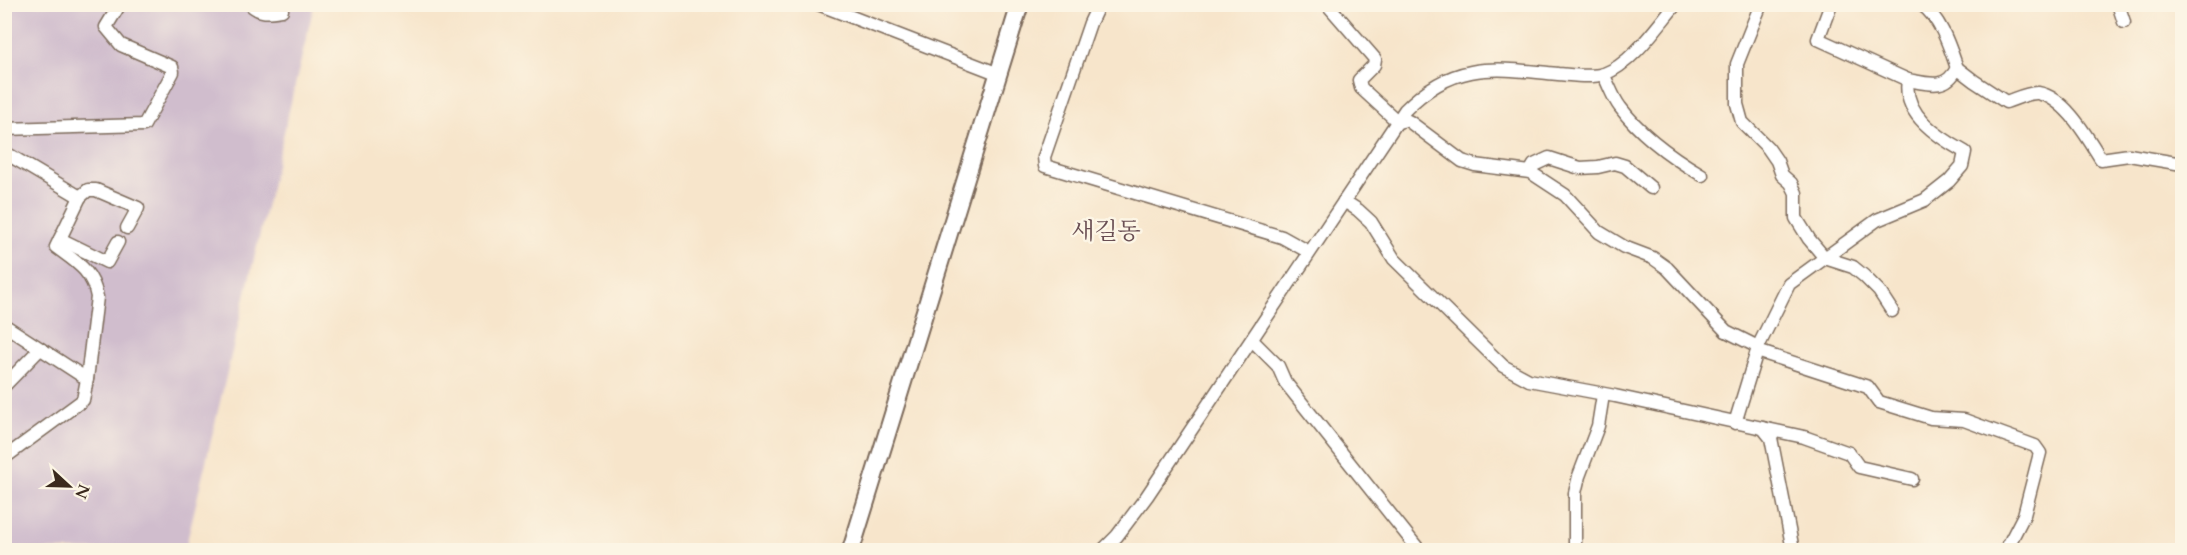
<svg xmlns="http://www.w3.org/2000/svg" width="2187" height="555" viewBox="0 0 2187 555" font-family="Cardo,'Noto Serif KR',serif">
  <style>
    .industrial { fill: #d0bdcd }
    .lines { fill: none; stroke-linecap: round; stroke-linejoin: round }
    .minor-casing { stroke: #7d6b5b; stroke-width: 15 }
    .major-casing { stroke: #7d6b5b; stroke-width: 20 }
    .minor { stroke: #fff; stroke-width: 12 }
    .major { stroke: #fff; stroke-width: 16 }
    .labels { text-anchor: middle; dominant-baseline: central; stroke-width: 5; stroke-linejoin: round; paint-order: stroke }
    .quarter-label { font-size: 24px; fill: #6a4f54; stroke: #fcf5e5 }
  </style>
  <rect width="100%" height="100%" fill="#fcf5e5"/>
  <filter id="ink" filterUnits="userSpaceOnUse"><feTurbulence type="fractalNoise" baseFrequency=".0167" numOctaves="2"/><feDisplacementMap in="SourceGraphic" scale="12" xChannelSelector="R" yChannelSelector="G"/><feConvolveMatrix kernelMatrix="1 2 1 2 8 2 1 2 1" color-interpolation-filters="sRGB"/></filter>
  <filter id="wash" filterUnits="userSpaceOnUse"><feTurbulence type="fractalNoise" baseFrequency=".008" numOctaves="4" result="noise"/><feDisplacementMap in="SourceGraphic" scale="24" xChannelSelector="R" yChannelSelector="G"/><feGaussianBlur stdDeviation="1.35" result="paint"/><feColorMatrix in="noise" values="0 0 0 0 0 0 0 0 0 0 0 0 0 0 0 0 0 1.4 0 .05"/><feComposite in="paint" operator="in"/></filter>
  <g filter="url(#wash)">
    <rect width="100%" height="100%" fill="#f7e5cb"/>
    <!-- industrial -->
    <polygon class="industrial" points="4,5 314,5 185,550 5,550"/>
  </g>
  <g filter="url(#ink)">
    <g class="lines">
      <defs>
        <g id="minor">
          <path d="M250,4c10,10 20,8 32,6"/>
          <polyline points="818,4 999,74"/>
          <polyline points="1099,4 1090,23 1044,157 1045,166 1282,237 1309,252"/>
          <polyline points="1327,4 1375,59 1374,65 1359,80 1361,88 1398,122 1406,120 1410,122 1462,161 1475,165 1530,172 1565,195 1599,232 1624,247 1653,258 1667,268 1726,331 1758,347 1757,351 1868,387 1879,402 1931,418 1964,420 2035,446 2040,453 2024,515 2008,546"/>
          <polyline points="1761,4 1737,64 1737,104 1742,122 1768,148 1777,161 1782,175 1791,183 1796,193 1796,218 1809,239 1825,258 1853,267 1864,276 1879,291 1892,311"/>
          <path d="M1921,4c20,15 28,41 36,64"/>
          <polyline points="2118,4 2124,22"/>
          <path d="M1603,74c6,11 10,24 17,33 20,27 53,51 82,68"/>
          <path d="M1908,80c21,4 38,10 49,-12l17,13 32,21c9,-3 23,-10 32,-9 28,5 49,44 63,66l28,-4 53,9"/>
          <polyline points="4,129 144,125 173,72 172,67 121,45 106,27 120,4"/>
          <path d="M4,152l76,45 -24,50c20,15 36,23 41,50l-10,82"/>
          <polyline points="1530,172 1534,165 1549,158 1580,168 1598,167 1615,163 1625,166 1651,188"/>
          <polyline points="80,197 88,190 96,190 138,208 127,228"/>
          <polyline points="1344,201 1358,210 1371,222 1394,259 1503,366 1529,380 1615,396 1804,437 1849,453 1859,467 1912,479"/>
          <polyline points="60,239 107,262 118,242"/>
          <polyline points="4,325 87,379 83,400 4,458"/>
          <polyline points="1252,340 1278,366 1285,382 1419,550"/>
          <path d="M1758,347l31,-63 88,-64 48,-20 24,-19 13,-15 3,-14c-27,-15 -63,-38 -57,-72l-90,-41 13,-35"/>
          <polyline points="4,386 40,349"/>
          <polyline points="1735,423 1757,351"/>
          <polyline points="1763,428 1771,438 1793,550"/>
          <path d="M1103,550l14,-14 30,-40 258,-386c49,-50 90,-42 153,-36 14,1 33,4 46,0 28,-10 53,-48 72,-70"/>
          <polyline points="1575,550 1575,493 1579,476 1598,426 1603,395"/>
        </g>
        <polyline id="major" points="851,550 1020,4"/>
      </defs>
      <!-- minor casing -->
      <use href="#minor" class="minor-casing"/>
      <!-- major casing -->
      <use href="#major" class="major-casing"/>
      <!-- minor -->
      <use href="#minor" class="minor"/>
      <!-- major -->
      <use href="#major" class="major"/>
    </g>
  </g>
  <g class="labels">
    <!-- quarter labels -->
    <g class="quarter-label">
      <text x="1106" y="231">새길동</text>
    </g>
  </g>
  <!-- margin -->
  <rect width="2187" height="555" fill="none" stroke="#fcf5e5" stroke-width="24"/>
  <!-- north arrow -->
  <g transform="translate(69 486) rotate(112)" stroke="#fcf5e5" stroke-width="4.5" paint-order="stroke">
  <path d="M0-4.5L10 22L0 15L-10 22Z" fill="#3b2a1e"/>
  <text y="-9" font-size="16" font-weight="bold" text-anchor="middle" fill="#3b2a1e">N</text>
  </g>
</svg>
